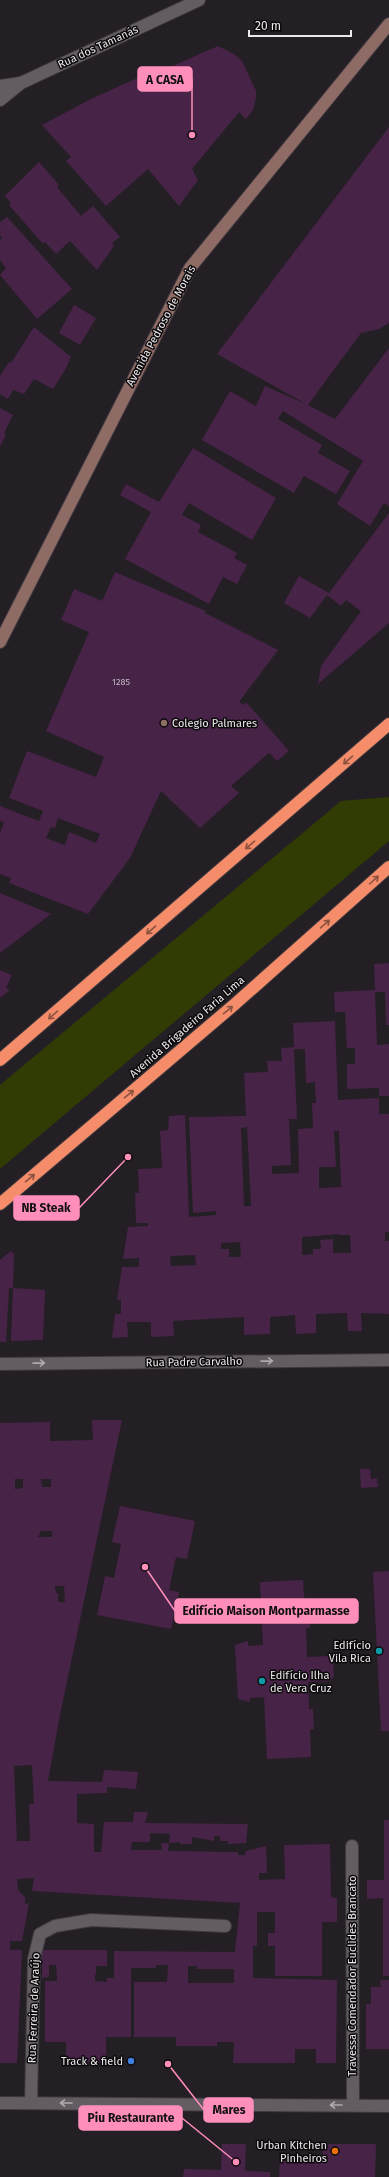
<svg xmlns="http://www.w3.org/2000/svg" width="389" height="2177" viewBox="0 0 389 2177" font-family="'Fira Sans',sans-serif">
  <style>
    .green { fill: #313c05 }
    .building { fill: #462347; fill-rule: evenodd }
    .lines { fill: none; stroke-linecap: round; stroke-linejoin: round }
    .street-casing { stroke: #3e393e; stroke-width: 14 }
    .secondary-casing { stroke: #3e393e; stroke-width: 14 }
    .highway-casing { stroke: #3e393e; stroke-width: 14 }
    .street { stroke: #635d63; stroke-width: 12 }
    .secondary { stroke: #8f6b65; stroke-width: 12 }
    .highway { stroke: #f58d6a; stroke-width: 12 }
    .oneway { stroke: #8c523f }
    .oneway2 { stroke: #aea9ae }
    .education-dot { fill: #8d6e63; stroke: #0c090b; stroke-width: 1.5 }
    .culture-dot { fill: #0f9aa8; stroke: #0c090b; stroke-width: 1.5 }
    .shop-dot { fill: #3f7fe0; stroke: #0c090b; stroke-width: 1.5 }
    .food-dot { fill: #e8710a; stroke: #0c090b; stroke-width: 1.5 }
    .labels { text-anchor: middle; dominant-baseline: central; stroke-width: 3; stroke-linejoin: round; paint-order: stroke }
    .number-label { font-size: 9px; fill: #c2b7c3 }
    .street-label { font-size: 11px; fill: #ece8ec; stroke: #0c090b }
    .poi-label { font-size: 11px; fill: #ece8ec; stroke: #0c090b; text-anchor: end }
    .leader { fill: none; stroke: #ff8eba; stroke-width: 1.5 }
    .callout-dot { fill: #ff8eba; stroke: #0c090b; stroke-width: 1.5 }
    .callout { fill: #ff8eba; stroke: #ff8eba; stroke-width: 1.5 }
    .callout-label { font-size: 12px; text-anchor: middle; font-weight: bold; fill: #111 }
  </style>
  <rect width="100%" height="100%" fill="#241f24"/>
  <!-- green -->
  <polygon class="green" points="389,797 389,841 0,1169 0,1085 341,801"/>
  <!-- building -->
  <g class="building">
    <polygon points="218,46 234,54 242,61 256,91 256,98 253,110 246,119 239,112 192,169 198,180 179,206 148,169 106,206 66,161 71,157 42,125 89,100 144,75 145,78"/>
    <polygon points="389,127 389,323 379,329 361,333 308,405 335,419 389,348 389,506 384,503 370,526 337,504 363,461 283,411 278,419 322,445 318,453 350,471 336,494 304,476 294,493 202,440 230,391 256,406 265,386 306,404 217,354"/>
    <polygon points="39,162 59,185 57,187 81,216 93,206 120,237 112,243 114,246 97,270 70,241 56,254 45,242 43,244 9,205 11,203 5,196"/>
    <polygon points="7,217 72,289 37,319 0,275 6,268 0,260 0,240 2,238 0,235 0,222"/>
    <polygon points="74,305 96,318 80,345 59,333"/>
    <polygon points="34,327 71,357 65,370 53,389 34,379 24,394 13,390 8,399 0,394 0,376 9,362 11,363"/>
    <polygon points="0,408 13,415 4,433 6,435 0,446"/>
    <polygon points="193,448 276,498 252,540 189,503 182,515 201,525 198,532 237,553 234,558 247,565 237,584 223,577 209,604 125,559 151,512 120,495 126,484 159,502"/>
    <polygon points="389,513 389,623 318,684 321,666 361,611 346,600 341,606 327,595 310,618 284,603 299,576 329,593"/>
    <path d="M115,572l91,39 -1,2 73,37 -39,52 5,3 2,-3 43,49 -12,10 -8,-8 -38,33 8,7 -39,35 -39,-37 -31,67 -42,56 -79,-31 2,-5 -11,-4v-41l4,-11 -4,-1v-15l39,15 4,-10 -34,-13 18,-47 69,26 8,-20 -58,-26 43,-99 -28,-12 13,-31 28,12zM58,818l42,16 -4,9 -27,-11 -4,13 -19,-7 5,-11 4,1z"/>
    <polygon points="0,893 51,914 0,953"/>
    <polygon points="389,963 389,1025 386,1025 385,992 375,992 377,1045 389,1044 389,1096 379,1096 379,1088 347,1089 347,1064 355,1064 355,1048 347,1048 345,1012 335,1012 334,992 375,990 374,964"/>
    <polygon points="0,970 12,975 6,988 10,990 0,998"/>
    <path d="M335,1021l3,79 41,-2v16h10v118h-4v9h4v73l-28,-1 1,18h-14l-1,-18 -31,1v19l-20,1 -1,-19 -25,2v17l-26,1v-18l-71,4 1,15 -23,1v-15h-24l1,15 -16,1 3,-24h6v-14h-4l5,-33h17v-9l-16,1 5,-32 20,-1v-3h-12l-1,-30h4l-1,-24 24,-1 -2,-37 8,-1 1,-14 16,-1 4,102 27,-2v-4l-23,2 -4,-96 57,-1 -2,-43 24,-1 -1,-11h15l-1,-13 13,-1 -1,-24zM294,1049h11l1,34 9,-1 1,21h-4l1,25 -15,1 1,44 -27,1v-8l19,-1 -2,-46h8zM247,1127l4,79h-7l-3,-78zM334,1131h5l2,56 -22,1v-21h17zM339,1234v1h11l1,18h-18v-14l-13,1 1,9h-8v5l-11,1v-18zM240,1242l1,15h-12v-8h-8v-6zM195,1255l1,10 -25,1 -1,-10z"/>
    <polygon points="11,1251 14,1254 13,1288 45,1290 43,1340 11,1341 13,1288 9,1288 6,1342 0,1342 0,1260"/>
    <path d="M92,1420h30l-62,295 -12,66 54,1 2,-12 34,2 -2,17 -29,-2v6l-30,1v29l17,1v28h7l3,-30h29l1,-10h14l-3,11 103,1 -2,19 -18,1v-3h-8v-5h-6v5l-22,-4v7h-12v-2l-11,1 1,-9 -20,-1v9h-18l-1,8h31l-1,-7h8l-1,8 70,1v3h7l1,-4 20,-5 1,27h-8v7l26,-1 -1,-34 46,-1 1,53 6,1v24h-15v54h-47v-30h-7v-13h7v-21h-18v34h-4v32l84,2 -1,83h-20v-14h-21v14h-62l1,-21h-17v4h-41v-9h-42v-55h33l1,-17h-12v3h-25v69h-25v26l-40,-1v-20h-21v-61h12l-1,-16h-7v12l-7,1v-28h65v16h-11v8l-1,1v6l12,1 -1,-4h8v-27l121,1 5,-49 -208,-12 2,-13 -17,1 1,11 7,7v7l4,-1 -7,38h-12v9h12l-5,113h-17v-640l50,-1v19l43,-1zM15,1479h8v9l-8,1zM41,1479h10v8h-9zM41,1531h11v6h-14zM55,1586h9l1,16h-7v-9h-2zM32,1765l2,39h-5l1,37h-13l-3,-75zM188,1966h9v3h37v14h-46z"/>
    <polygon points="360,1469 370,1469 371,1479 377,1478 378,1487 361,1488"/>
    <polygon points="120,1506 195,1521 187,1559 176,1557 169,1590 179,1592 171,1629 97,1615 105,1576 114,1578 121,1544 112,1542"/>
    <polygon points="389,1571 389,1731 381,1731 373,1572"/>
    <polygon points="303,1580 305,1609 309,1609 310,1628 306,1628 307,1657 328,1656 333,1659 334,1676 330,1681 308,1682 309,1709 313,1709 314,1729 310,1730 311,1757 267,1759 264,1697 250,1698 250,1702 238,1699 235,1645 248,1641 248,1646 263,1645 260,1582"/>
    <polygon points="384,1820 389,1820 389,1976 383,1976 383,1898 367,1899 367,1880 384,1880"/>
    <polygon points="380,1980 389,1980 389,2049 366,2049 366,2004 371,2004 371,1987 381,1987"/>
    <polygon points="222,2144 246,2144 245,2171 270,2172 270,2177 183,2177 184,2169 221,2170"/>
    <polygon points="323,2144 376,2144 375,2177 279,2177 280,2161 322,2161"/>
  </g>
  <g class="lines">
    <defs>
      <g id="street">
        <polyline points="0,86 21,83"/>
        <polyline points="0,100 21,83 199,0"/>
        <polyline points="0,1364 389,1360"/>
        <polyline points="352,1846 353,2105"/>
        <polyline points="0,2103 389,2106"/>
        <polyline points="31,2103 34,1959 40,1934 55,1926 91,1920 225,1926"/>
      </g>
      <polyline id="secondary" points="0,642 190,268 389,24"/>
      <g id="highway">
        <polyline points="0,1060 389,724"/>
        <polyline points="0,1204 235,1004 389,867"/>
      </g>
    </defs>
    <!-- street casing -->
    <use href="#street" class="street-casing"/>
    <!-- secondary casing -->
    <use href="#secondary" class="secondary-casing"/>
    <!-- highway casing -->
    <use href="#highway" class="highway-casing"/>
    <!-- street -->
    <use href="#street" class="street"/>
    <!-- secondary -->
    <use href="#secondary" class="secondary"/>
    <!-- highway -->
    <use href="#highway" class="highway"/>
  </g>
  <!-- one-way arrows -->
  <defs><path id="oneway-shaft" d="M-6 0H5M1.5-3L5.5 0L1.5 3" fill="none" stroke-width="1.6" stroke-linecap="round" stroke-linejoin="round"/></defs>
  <g class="oneway">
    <use href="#oneway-shaft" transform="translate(348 760) rotate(139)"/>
    <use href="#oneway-shaft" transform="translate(250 845) rotate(139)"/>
    <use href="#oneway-shaft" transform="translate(374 880) rotate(-42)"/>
    <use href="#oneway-shaft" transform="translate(325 924) rotate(-41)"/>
    <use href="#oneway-shaft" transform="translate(151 930) rotate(139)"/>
    <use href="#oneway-shaft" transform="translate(228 1010) rotate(-40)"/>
    <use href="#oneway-shaft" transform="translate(53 1015) rotate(139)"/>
    <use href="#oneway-shaft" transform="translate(129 1094) rotate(-40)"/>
    <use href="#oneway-shaft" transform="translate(30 1178) rotate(-40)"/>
  </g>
  <g class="oneway2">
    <use href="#oneway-shaft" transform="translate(267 1361) rotate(-1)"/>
    <use href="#oneway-shaft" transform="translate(39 1363) rotate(-1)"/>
    <use href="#oneway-shaft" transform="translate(66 2103) rotate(-180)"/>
    <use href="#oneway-shaft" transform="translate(336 2105) rotate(-180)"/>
  </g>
  <!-- markers -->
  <circle class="education-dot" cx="164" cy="723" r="4"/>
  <g class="culture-dot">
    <circle cx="379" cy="1651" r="4"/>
    <circle cx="262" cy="1681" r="4"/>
  </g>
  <circle class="shop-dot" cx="131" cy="2061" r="4"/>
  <circle class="food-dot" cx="335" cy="2151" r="4"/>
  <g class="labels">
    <!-- number labels -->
    <g class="number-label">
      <text x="121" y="682">1285</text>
    </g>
    <!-- street labels -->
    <g class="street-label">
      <text transform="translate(98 47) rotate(-25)">Rua dos Tamanás</text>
      <text transform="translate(161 326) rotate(-62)">Avenida Pedroso de Morais</text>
      <text transform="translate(187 1027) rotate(-41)">Avenida Brigadeiro Faria Lima</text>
      <text transform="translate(194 1362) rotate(-1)">Rua Padre Carvalho</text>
      <text transform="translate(352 1976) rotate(-90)">Travessa Comendador Euclides Brancato</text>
      <text transform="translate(34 2008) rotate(-88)">Rua Ferreira de Araújo</text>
    </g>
    <!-- poi labels -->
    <g class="poi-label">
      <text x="172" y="723" text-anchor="start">Colegio Palmares</text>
      <text x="371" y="1645">Edifício<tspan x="371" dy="13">Vila Rica</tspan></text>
      <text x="270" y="1675" text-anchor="start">Edifício Ilha<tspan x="270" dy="13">de Vera Cruz</tspan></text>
      <text x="123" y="2061">Track &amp; field</text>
      <text x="327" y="2145">Urban Kitchen<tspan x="327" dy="13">Pinheiros</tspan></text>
    </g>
  </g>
  <!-- callouts -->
  <path class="leader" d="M192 135L192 79M128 1157L79 1208M145 1567L175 1611M168 2064L204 2110M236 2162L182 2118"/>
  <g class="callout-dot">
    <circle cx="192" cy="135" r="4"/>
    <circle cx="128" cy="1157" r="4"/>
    <circle cx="145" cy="1567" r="4"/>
    <circle cx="168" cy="2064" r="4"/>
    <circle cx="236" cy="2162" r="4"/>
  </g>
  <g class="callout">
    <rect x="138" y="67" width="54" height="24" rx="4"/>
    <rect x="14" y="1196" width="65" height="24" rx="4"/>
    <rect x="175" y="1599" width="183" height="24" rx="4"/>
    <rect x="204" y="2098" width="49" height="24" rx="4"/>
    <rect x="79" y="2106" width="103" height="24" rx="4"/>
  </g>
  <g class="callout-label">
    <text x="165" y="84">A CASA</text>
    <text x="46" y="1212">NB Steak</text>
    <text x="266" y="1615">Edifício Maison Montparmasse</text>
    <text x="229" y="2114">Mares</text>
    <text x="131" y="2122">Piu Restaurante</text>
  </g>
  <!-- scale -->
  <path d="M249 30v6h102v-6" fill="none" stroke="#ece8ec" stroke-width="2"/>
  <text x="255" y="30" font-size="12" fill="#ece8ec" stroke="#0c090b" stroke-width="3" paint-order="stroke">20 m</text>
</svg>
